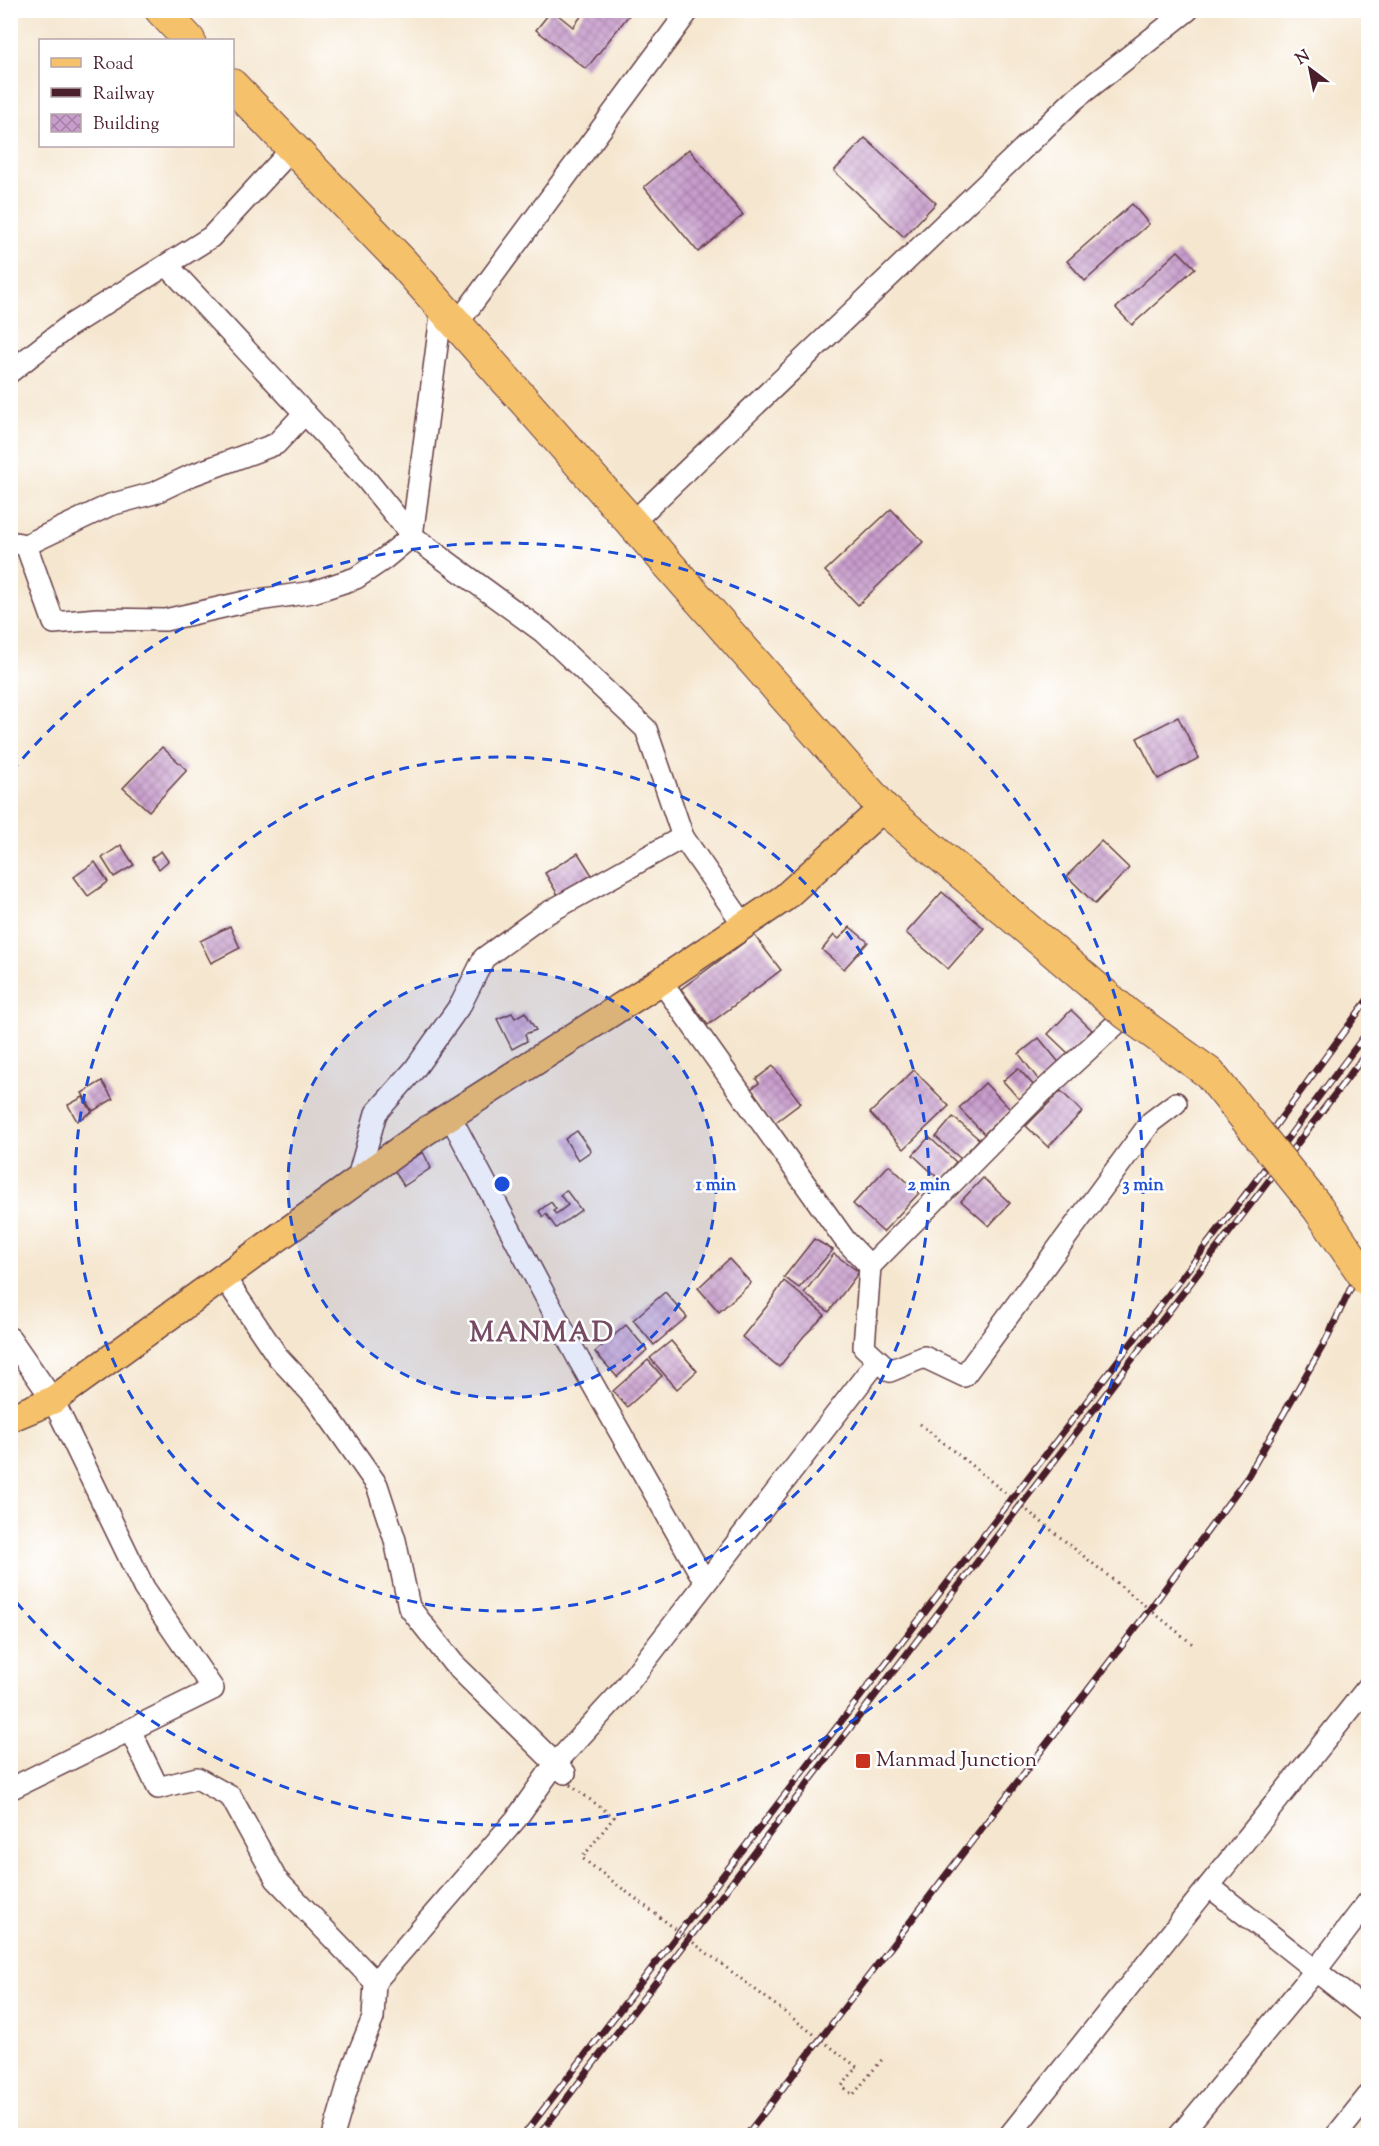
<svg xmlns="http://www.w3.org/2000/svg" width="1379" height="2146" viewBox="0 0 1379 2146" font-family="'Sorts Mill Goudy',serif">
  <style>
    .building { fill: url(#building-cross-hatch) }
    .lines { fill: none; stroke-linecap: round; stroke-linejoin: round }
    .minor-casing { stroke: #643d44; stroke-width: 24 }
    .major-casing { stroke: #643d44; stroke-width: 30 }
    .highway-casing { stroke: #643d44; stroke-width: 34 }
    .minor { stroke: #fff; stroke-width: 21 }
    .major { stroke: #f5c16b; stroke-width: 27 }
    .highway { stroke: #f5c16b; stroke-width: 32 }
    .rail-casing { stroke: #4a1f2b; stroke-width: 7 }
    .rail { stroke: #fff; stroke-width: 4.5; stroke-dasharray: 14; stroke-linecap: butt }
    .highway-bridge-casing { stroke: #643d44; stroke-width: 34; stroke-linecap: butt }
    .path-bridge { stroke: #643d44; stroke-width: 3; stroke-dasharray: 1.5 4.5; stroke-linecap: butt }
    .highway-bridge { stroke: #f5c16b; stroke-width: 32 }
    .ring { fill: none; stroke: #1d4ed8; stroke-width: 3; stroke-dasharray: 10 8 }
    .poi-dot { fill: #c8321e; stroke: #fff; stroke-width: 2 }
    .labels { text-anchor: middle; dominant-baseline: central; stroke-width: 5; stroke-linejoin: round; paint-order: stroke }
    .poi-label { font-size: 21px; fill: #4a1f2b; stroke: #fff; text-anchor: start }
    .district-label { font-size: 27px; font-weight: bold; letter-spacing: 1.5px; fill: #764b63; stroke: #fff }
    .centre { fill: #1d4ed8; stroke: #fff; stroke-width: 3 }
    .ring-label { font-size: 18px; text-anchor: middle; font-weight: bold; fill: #1d4ed8; stroke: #fff; stroke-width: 5; stroke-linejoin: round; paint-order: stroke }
  </style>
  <defs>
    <pattern id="building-cross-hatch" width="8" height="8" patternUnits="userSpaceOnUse" patternTransform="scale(1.5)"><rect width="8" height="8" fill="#c79dcc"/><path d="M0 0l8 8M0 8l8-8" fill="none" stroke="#a47fa6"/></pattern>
  </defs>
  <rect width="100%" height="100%" fill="#fff"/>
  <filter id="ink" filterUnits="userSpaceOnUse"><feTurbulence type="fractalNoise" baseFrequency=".0167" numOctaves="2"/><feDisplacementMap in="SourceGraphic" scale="12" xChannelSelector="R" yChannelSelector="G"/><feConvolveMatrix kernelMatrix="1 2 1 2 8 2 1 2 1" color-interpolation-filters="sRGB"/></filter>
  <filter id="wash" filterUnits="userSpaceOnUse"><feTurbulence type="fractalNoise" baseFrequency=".008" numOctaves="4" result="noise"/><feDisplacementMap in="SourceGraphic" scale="24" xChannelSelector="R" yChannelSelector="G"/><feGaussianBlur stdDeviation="1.35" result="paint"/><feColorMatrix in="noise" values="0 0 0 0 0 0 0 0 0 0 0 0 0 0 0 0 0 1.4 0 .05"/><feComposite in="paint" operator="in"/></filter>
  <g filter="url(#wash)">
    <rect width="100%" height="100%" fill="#f5e6cf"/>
    <g id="blocks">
      <!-- building -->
      <g class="building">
        <polygon points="552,10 573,27 586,10 633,10 586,69 536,30"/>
        <polygon points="865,138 936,203 904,237 834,171"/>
        <polygon points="689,149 743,215 698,252 644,187"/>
        <polygon points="1132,204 1149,224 1085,281 1067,261"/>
        <polygon points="1178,251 1195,268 1132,325 1116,308"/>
        <polygon points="891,509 923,542 858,605 825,571"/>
        <polygon points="1178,717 1199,758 1158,779 1137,738"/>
        <polygon points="162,747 187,770 149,811 123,788"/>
        <polygon points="1101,841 1129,868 1095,904 1067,876"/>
        <polygon points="121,845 134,865 114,877 102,858"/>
        <polygon points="161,851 168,861 159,869 151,858"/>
        <polygon points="578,853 592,875 558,895 545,873"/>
        <polygon points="95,862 108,882 88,896 74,877"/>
        <polygon points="942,892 984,928 948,969 906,933"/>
        <polygon points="230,926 240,948 211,963 200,941"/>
        <polygon points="850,927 868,942 844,969 822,950 834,935 839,939"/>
        <polygon points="754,935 781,970 708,1025 681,989"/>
        <polygon points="1071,1010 1092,1030 1069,1054 1048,1034"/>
        <polygon points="525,1012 536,1030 525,1034 527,1041 512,1049 497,1019 512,1013 515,1018"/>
        <polygon points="1039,1038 1061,1065 1040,1082 1019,1054"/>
        <polygon points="773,1066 801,1103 773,1124 748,1091 759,1083 756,1079"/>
        <polygon points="1018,1068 1035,1087 1020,1100 1003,1081"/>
        <polygon points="914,1070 949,1106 904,1149 870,1113"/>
        <polygon points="102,1081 113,1099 93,1111 82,1093"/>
        <polygon points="985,1083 1010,1109 984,1134 959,1108"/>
        <polygon points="1061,1091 1082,1112 1048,1147 1026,1126"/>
        <polygon points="83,1097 92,1112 77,1121 68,1105"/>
        <polygon points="953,1117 979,1139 961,1159 936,1137"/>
        <polygon points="577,1131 591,1151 578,1160 565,1139"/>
        <polygon points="929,1137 956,1162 940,1180 913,1155"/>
        <polygon points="423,1152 431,1168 404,1186 394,1170"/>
        <polygon points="889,1165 919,1193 883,1232 853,1204"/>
        <polygon points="983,1178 1010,1203 989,1226 961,1201"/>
        <polygon points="566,1190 581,1210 556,1228 546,1214 543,1217 539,1211 551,1202 556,1209 553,1211 556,1214 568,1205 560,1195"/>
        <polygon points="814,1239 833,1250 799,1288 784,1277"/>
        <polygon points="834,1254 859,1272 829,1312 804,1293"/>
        <polygon points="729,1259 751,1283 719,1312 698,1288"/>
        <polygon points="784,1281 825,1315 804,1336 779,1367 742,1337 767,1306"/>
        <polygon points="665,1292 687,1317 654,1345 633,1320"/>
        <polygon points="626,1325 647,1350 617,1377 595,1352"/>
        <polygon points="671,1341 697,1371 677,1389 650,1358"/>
        <polygon points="648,1360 662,1376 627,1407 613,1391"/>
      </g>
    </g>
  </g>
  <g filter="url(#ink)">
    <use href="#blocks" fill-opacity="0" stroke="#643d44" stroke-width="1.5"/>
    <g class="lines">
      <defs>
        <g id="minor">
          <polyline points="442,308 412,536 543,632 646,729 683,837"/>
          <polyline points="457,324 689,10"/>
          <polyline points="10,372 69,326 211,237 293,148"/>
          <polyline points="632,523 1075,99 1188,10"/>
          <polyline points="10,542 26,545 54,623 97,619 165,620 245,602 313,592 356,578 384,559 412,536 366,479 167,265"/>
          <polyline points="26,545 110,505 154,493 192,475 276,444 305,413"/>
          <polyline points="661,981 845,1240 870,1266 1042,1092 1127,1014"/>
          <polyline points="450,1116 579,1360 705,1582"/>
          <polyline points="357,1181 376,1113 414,1070 461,1004 484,958 542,916 683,837 744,925"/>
          <polyline points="870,1266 864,1347 890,1371 924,1357 964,1376 1151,1122 1176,1103"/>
          <polyline points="224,1277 278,1357 316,1398 377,1485 395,1540 409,1607 453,1663 565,1773"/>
          <polyline points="10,1338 53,1400 144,1588 213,1689 10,1789"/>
          <polyline points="130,1730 158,1788 197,1778 231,1797 276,1879 375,1982 373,2018 354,2064 333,2136"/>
          <polyline points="1209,1886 1368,2012"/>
          <polyline points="375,1982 516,1819 555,1764 622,1691 878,1360"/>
          <polyline points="1009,2136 1368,1687"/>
          <polyline points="1179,2136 1316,1970 1368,1902"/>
          <polyline points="1336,2136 1368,2096"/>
        </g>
        <polyline id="major" points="10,1418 53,1400 426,1131 661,981 784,898 883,808"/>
        <g id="highway">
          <polyline points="161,10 189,40"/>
          <polyline points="232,85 402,262 883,808 972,882"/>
        </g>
      </defs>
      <!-- minor casing -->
      <use href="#minor" class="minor-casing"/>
      <!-- major casing -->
      <use href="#major" class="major-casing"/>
      <!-- highway casing -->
      <use href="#highway" class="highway-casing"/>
      <!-- minor -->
      <use href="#minor" class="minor"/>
      <!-- major -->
      <use href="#major" class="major"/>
      <!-- highway -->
      <use href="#highway" class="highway"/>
      <defs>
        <g id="rail">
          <polyline points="1273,1129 1368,999"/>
          <polyline points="523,2136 1245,1195 1368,1031"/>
          <polyline points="538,2136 1368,1051"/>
          <polyline points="746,2136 1150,1609 1246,1479 1325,1342 1368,1252"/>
        </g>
      </defs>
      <!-- rail casing -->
      <use href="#rail" class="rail-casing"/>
      <!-- rail -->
      <use href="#rail" class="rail"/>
      <defs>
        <polyline id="highway-bridge" points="972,882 1127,1014 1209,1073 1318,1208 1368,1281"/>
      </defs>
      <!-- highway-bridge casing -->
      <use href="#highway-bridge" class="highway-bridge-casing"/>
      <!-- path-bridge -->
      <g class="path-bridge">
        <polyline points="920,1424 1195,1646"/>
        <polyline points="570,1785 614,1817 582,1858 857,2067 842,2086 853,2095 884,2057"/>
      </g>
      <!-- highway-bridge -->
      <use href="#highway-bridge" class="highway-bridge"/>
    </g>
  </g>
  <!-- distance rings -->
  <circle cx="502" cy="1184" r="214" fill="#1d4ed8" fill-opacity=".12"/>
  <g class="ring">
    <circle cx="502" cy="1184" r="214"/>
    <circle cx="502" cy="1184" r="427"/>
    <path d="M11 772A641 641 0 1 1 11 1596"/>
  </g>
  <!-- markers -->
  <rect class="poi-dot" x="855" y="1753" width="16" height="16" rx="3"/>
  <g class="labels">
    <!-- poi labels -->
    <g class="poi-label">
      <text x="876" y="1761">Manmad Junction</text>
    </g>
    <!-- district labels -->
    <g class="district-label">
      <text x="542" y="1334">MANMAD</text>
    </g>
  </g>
  <circle cx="502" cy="1184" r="9" class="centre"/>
  <g class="ring-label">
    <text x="716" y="1190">1 min</text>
    <text x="929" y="1190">2 min</text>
    <text x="1143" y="1190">3 min</text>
  </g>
  <!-- margin -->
  <rect width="1379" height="2146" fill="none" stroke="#fff" stroke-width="36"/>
  <!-- legend -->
  <rect x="39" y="39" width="195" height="108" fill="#ffffff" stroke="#b7a5aa" stroke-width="1.5"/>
  <rect x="51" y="58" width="30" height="9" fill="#f5c16b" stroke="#b7a5aa" stroke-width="1.5"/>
  <text x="93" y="69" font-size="18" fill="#4a1f2b">Road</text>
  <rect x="51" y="88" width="30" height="9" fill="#4a1f2b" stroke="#b7a5aa" stroke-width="1.5"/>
  <text x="93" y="99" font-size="18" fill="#4a1f2b">Railway</text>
  <rect x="51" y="114" width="30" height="18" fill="url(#building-cross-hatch)" stroke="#b7a5aa" stroke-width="1.5"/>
  <text x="93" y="129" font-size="18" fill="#4a1f2b">Building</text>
  <!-- north arrow -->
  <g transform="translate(1310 69) rotate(328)" stroke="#ffffff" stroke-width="4.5" paint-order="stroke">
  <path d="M0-4.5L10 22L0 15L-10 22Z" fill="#4a1f2b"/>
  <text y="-9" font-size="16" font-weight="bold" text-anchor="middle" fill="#4a1f2b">N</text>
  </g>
</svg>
